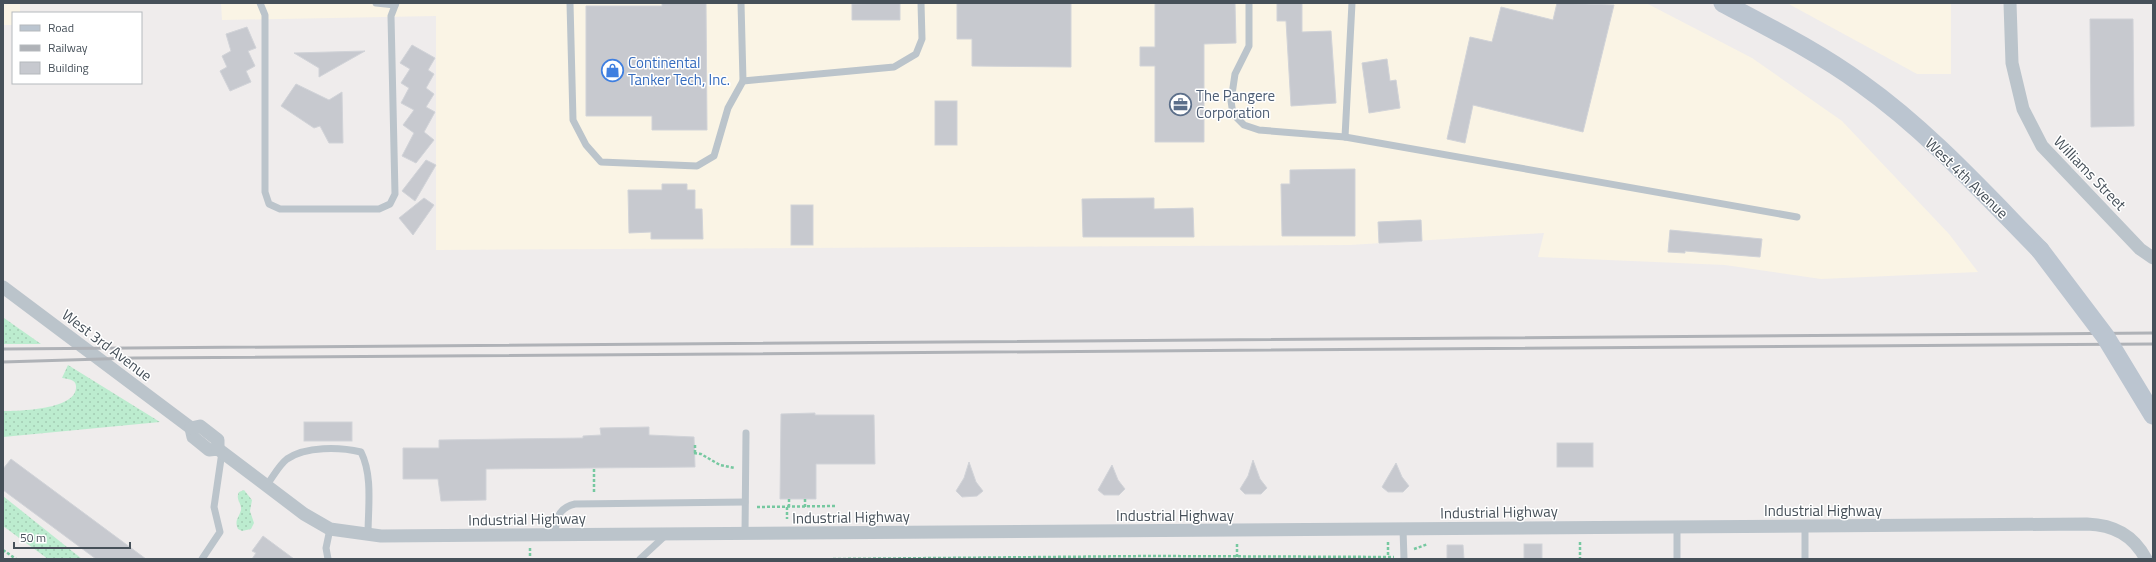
<svg xmlns="http://www.w3.org/2000/svg" width="2156" height="562" viewBox="0 0 2156 562" font-family="'Titillium Web',sans-serif">
  <style>
    .commercial { fill: #faf4e5 }
    .grass { fill: url(#grass-dots) }
    .building { fill: #c7c9cf; stroke: #d1d3d8 }
    .lines { fill: none; stroke-linecap: round; stroke-linejoin: round }
    .path { stroke: #76c8a0; stroke-width: 2.5; stroke-dasharray: 3 2; stroke-linecap: butt }
    .service { stroke: #bbc4cb; stroke-width: 7 }
    .minor { stroke: #bbc4cb; stroke-width: 13 }
    .secondary { stroke: #bbc5d0; stroke-width: 19 }
    .rail { stroke: #afb2b7; stroke-width: 3 }
    .secondary-bridge { stroke: #bbc5d0; stroke-width: 19 }
    .labels { text-anchor: middle; dominant-baseline: central; stroke-width: 3; stroke-linejoin: round; paint-order: stroke }
    .shop-label { font-size: 15px; fill: #366cbe; stroke: #fff; text-anchor: start }
    .service-label { font-size: 15px; fill: #4e5e75; stroke: #fff; text-anchor: start }
    .street-label { font-size: 15px; fill: #465059; stroke: #fff }
  </style>
  <defs>
    <pattern id="grass-dots" width="8" height="8" patternUnits="userSpaceOnUse"><rect width="8" height="8" fill="#bceccf"/><path d="M2 2h.1M6 6h.1" fill="none" stroke="#a3ccb4" stroke-width="1.8" stroke-linecap="round"/></pattern>
  </defs>
  <rect width="100%" height="100%" fill="#efecec"/>
  <!-- commercial -->
  <g class="commercial">
    <polygon points="3,3 20,3 20,13 13,13 13,25 3,25"/>
    <polygon points="221,3 1646,3 1752,58 1842,121 1949,234 1978,272 1821,279 1725,265 1538,257 1544,233 1350,245 436,250 436,16 222,20"/>
    <polygon points="1787,3 1951,3 1951,74 1917,74"/>
  </g>
  <!-- grass -->
  <g class="grass">
    <polygon points="3,310 4,318 41,344 3,344"/>
    <path d="M68,365l92,57 -157,15v-26c15,0 75,-1 73,-25 0,-7 -9,-7 -14,-8z"/>
    <path d="M244,490l8,10 -2,11 4,12 -3,6 -9,2 -4,-2c-4,-9 1,-11 3,-19 1,-7 -6,-10 -2,-18z"/>
    <polygon points="3,496 82,559 48,559 3,526"/>
  </g>
  <!-- building -->
  <g class="building">
    <polygon points="662,3 706,3 707,130 652,130 652,116 586,116 586,6 662,6"/>
    <polygon points="900,3 900,20 852,20 852,4"/>
    <polygon points="957,3 1071,3 1071,67 972,66 972,39 957,39"/>
    <polygon points="1155,3 1235,3 1236,43 1204,44 1204,142 1155,142 1155,66 1140,66 1140,47 1155,47"/>
    <polygon points="1277,3 1302,3 1302,32 1331,31 1336,103 1291,106 1286,21 1277,21"/>
    <polygon points="1557,3 1614,5 1583,132 1473,105 1465,143 1447,139 1470,37 1492,42 1501,7 1553,20"/>
    <polygon points="2090,19 2133,19 2134,126 2091,127"/>
    <polygon points="247,27 256,48 248,51 255,66 246,71 251,82 230,91 220,71 227,67 222,56 231,51 226,34"/>
    <polygon points="412,45 435,58 428,70 434,74 426,88 434,94 426,107 435,112 424,132 434,140 416,163 402,156 414,133 403,125 414,110 401,103 409,88 401,83 410,69 400,63"/>
    <polygon points="365,51 319,77 319,68 294,53"/>
    <polygon points="1387,59 1390,81 1396,80 1400,108 1369,113 1362,63"/>
    <polygon points="296,84 329,100 342,92 343,143 329,143 320,126 314,128 281,106"/>
    <rect x="935" y="101" width="22" height="44"/>
    <polygon points="426,160 436,165 415,201 402,191"/>
    <polygon points="1355,169 1355,236 1282,236 1281,184 1290,184 1290,170"/>
    <polygon points="662,184 687,184 687,190 695,190 695,209 702,209 703,239 651,239 651,232 629,233 628,190 662,190"/>
    <polygon points="424,198 434,205 413,235 399,218"/>
    <polygon points="1154,198 1154,209 1193,208 1194,237 1083,237 1082,199"/>
    <rect x="791" y="205" width="22" height="40"/>
    <polygon points="1421,220 1422,241 1379,243 1378,222"/>
    <polygon points="1670,230 1762,239 1760,257 1685,251 1685,253 1668,252"/>
    <polygon points="815,413 815,415 874,415 875,464 816,464 816,499 780,499 781,414"/>
    <rect x="304" y="422" width="48" height="19"/>
    <polygon points="649,427 649,435 694,437 695,467 486,469 486,500 441,501 438,479 403,479 403,448 439,448 439,440 583,438 583,436 601,435 600,428"/>
    <rect x="1557" y="443" width="36" height="24"/>
    <polygon points="11,459 146,559 96,559 3,490 3,469"/>
    <polygon points="1253,460 1260,479 1267,488 1261,494 1245,494 1240,489 1248,476"/>
    <polygon points="969,462 976,482 983,491 977,496 962,497 956,491 964,478"/>
    <polygon points="1396,463 1402,477 1409,486 1403,492 1388,492 1382,487"/>
    <polygon points="1112,465 1118,480 1125,489 1119,495 1104,495 1098,490"/>
    <polygon points="263,536 294,559 252,559 256,553 252,551"/>
    <rect x="1524" y="544" width="18" height="15"/>
    <polygon points="1447,545 1463,545 1464,559 1447,559"/>
  </g>
  <g class="lines">
    <!-- path -->
    <g class="path">
      <polyline points="695,445 695,453"/>
      <polyline points="694,453 701,454 720,465 735,468"/>
      <polyline points="594,469 594,494"/>
      <polyline points="789,499 789,507"/>
      <polyline points="805,499 805,507"/>
      <polyline points="757,507 836,506"/>
      <polyline points="787,507 787,519"/>
      <polyline points="1388,542 1388,557"/>
      <polyline points="1580,542 1580,559"/>
      <polyline points="1237,544 1237,558"/>
      <polyline points="530,548 530,559"/>
      <polyline points="1414,549 1428,544"/>
      <polyline points="3,550 16,559"/>
      <polyline points="833,559 1150,556 1394,557"/>
    </g>
    <!-- service -->
    <g class="service">
      <polyline points="260,3 265,15 265,192 269,204 280,209 379,209 390,204 395,194 391,16 396,3"/>
      <polyline points="376,3 395,5"/>
      <polyline points="570,3 573,120 586,145 601,162 697,166 714,156 728,108 743,81 741,3"/>
      <polyline points="1249,3 1249,46 1235,74 1231,101 1233,114 1244,125 1259,130 1345,137 1352,3"/>
      <polyline points="743,81 894,67 916,54 922,39 921,3"/>
      <polyline points="1345,137 1797,217"/>
      <path d="M266,486c7,-9 13,-21 21,-27 19,-13 53,-12 74,-7 12,24 7,56 7,83"/>
      <polyline points="1403,529 1404,559"/>
      <polyline points="745,534 746,433"/>
      <path d="M555,535c1,-16 3,-27 20,-31l170,-2"/>
      <polyline points="202,559 220,532 214,507 222,452"/>
      <polyline points="328,559 326,548 330,529"/>
      <polyline points="640,559 667,534"/>
      <polyline points="1677,559 1677,527"/>
      <polyline points="1805,559 1805,526"/>
    </g>
    <!-- minor -->
    <g class="minor">
      <polyline points="2010,3 2012,63 2023,109 2042,146 2140,249 2153,258"/>
      <polyline points="3,287 191,428"/>
      <path d="M191,428l2,9 16,13 9,-1 86,65 26,15 51,7 1706,-12c27,1 46,11 59,35"/>
      <polyline points="191,428 200,426 218,440 218,449"/>
    </g>
    <!-- secondary -->
    <path class="secondary" d="M1723,3c47,25 95,49 139,81 66,47 122,109 178,166"/>
    <!-- rail -->
    <g class="rail">
      <polyline points="3,349 2153,333"/>
      <polyline points="3,362 134,358 2153,344"/>
    </g>
    <!-- secondary-bridge -->
    <polyline class="secondary-bridge" points="2040,250 2105,336 2153,415"/>
  </g>
  <!-- icons -->
  <defs>
    <symbol id="shop-ring" viewBox="-11 -11 22 22"><circle r="9.5" fill="#fff" stroke="#3f7fe0" stroke-width="1.5"/><path d="M-5-2.5h2.3a2.7 3.5 0 0 1 5.4 0H5L5.5 6h-11ZM-1.5-2.5h3a1.5 2.3 0 0 0-3 0Z" fill="#3f7fe0"/></symbol>
    <symbol id="office-ring" viewBox="-11 -11 22 22"><circle r="9.5" fill="#fff" stroke="#5c6f8a" stroke-width="1.5"/><path d="M-6-3h4V-5.5h4V-3h4V5H-6ZM-1-4.5V-3h2v-1.5ZM-6 0V1H6V0Z" fill="#5c6f8a"/></symbol>
  </defs>
  <g fill-rule="evenodd">
    <use href="#shop-ring" x="600" y="58" width="25" height="25"/>
    <use href="#office-ring" x="1168" y="92" width="25" height="25"/>
  </g>
  <g class="labels">
    <!-- shop labels -->
    <g class="shop-label">
      <text x="628" y="62">Continental<tspan x="628" dy="17">Tanker Tech, Inc.</tspan></text>
    </g>
    <!-- service labels -->
    <g class="service-label">
      <text x="1196" y="95">The Pangere<tspan x="1196" dy="17">Corporation</tspan></text>
    </g>
    <!-- street labels -->
    <g class="street-label">
      <text transform="translate(2090 173) rotate(46)">Williams Street</text>
      <text transform="translate(1967 178) rotate(44)">West 4th Avenue</text>
      <text transform="translate(107 345) rotate(37)">West 3rd Avenue</text>
      <text x="1823" y="510">Industrial Highway</text>
      <text transform="translate(1499 512) rotate(-1)">Industrial Highway</text>
      <text x="1175" y="515">Industrial Highway</text>
      <text transform="translate(851 517) rotate(-1)">Industrial Highway</text>
      <text transform="translate(527 519) rotate(-1)">Industrial Highway</text>
    </g>
  </g>
  <!-- border -->
  <rect width="2156" height="562" fill="none" stroke="#465059" stroke-width="8"/>
  <!-- legend -->
  <rect x="12" y="12" width="130" height="72" fill="#ffffff" stroke="#b5b9bd"/>
  <rect x="20" y="25" width="20" height="6" fill="#bbc5d0" stroke="#b5b9bd"/>
  <text x="48" y="32" font-size="12" fill="#465059">Road</text>
  <rect x="20" y="45" width="20" height="6" fill="#afb2b7" stroke="#b5b9bd"/>
  <text x="48" y="52" font-size="12" fill="#465059">Railway</text>
  <rect x="20" y="62" width="20" height="12" fill="#c7c9cf" stroke="#b5b9bd"/>
  <text x="48" y="72" font-size="12" fill="#465059">Building</text>
  <!-- scale -->
  <path d="M14 542v6h116v-6" fill="none" stroke="#465059" stroke-width="2"/>
  <text x="20" y="542" font-size="12" fill="#465059" stroke="#ffffff" stroke-width="3" paint-order="stroke">50 m</text>
</svg>
